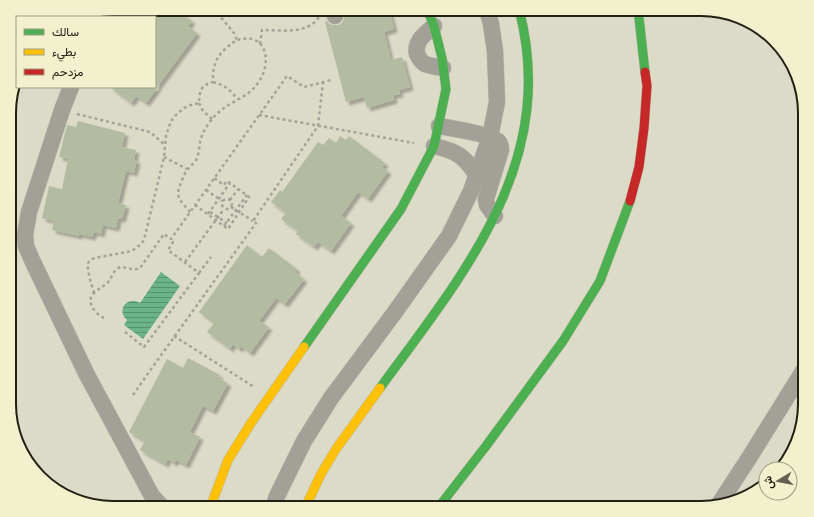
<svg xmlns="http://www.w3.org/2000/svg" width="814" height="517" viewBox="0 0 814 517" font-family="Barlow,Vazirmatn,sans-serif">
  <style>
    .water { fill: url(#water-rules) }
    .building { fill: #b3bba1; filter: url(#shadow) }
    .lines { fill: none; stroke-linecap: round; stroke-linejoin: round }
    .street-casing { stroke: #b9b8a9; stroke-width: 17 }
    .fast-casing { stroke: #b9b8a9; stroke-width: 10 }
    .slow-casing { stroke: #b9b8a9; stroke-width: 10 }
    .jam-casing { stroke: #b9b8a9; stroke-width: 10 }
    .path { stroke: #a5a399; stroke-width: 2.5; stroke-dasharray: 3 3; stroke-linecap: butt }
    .street { stroke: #a3a098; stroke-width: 16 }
    .fast { stroke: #4caf50; stroke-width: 9 }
    .slow { stroke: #ffc107; stroke-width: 9 }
    .jam { stroke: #c62828; stroke-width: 9 }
    .rim { fill: none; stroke: #212013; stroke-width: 2 }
  </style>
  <defs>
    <pattern id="water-rules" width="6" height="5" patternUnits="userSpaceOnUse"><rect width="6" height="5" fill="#6bb487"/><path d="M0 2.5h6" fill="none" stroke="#58926d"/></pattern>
    <filter id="shadow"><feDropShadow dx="3.5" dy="3.5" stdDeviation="1" flood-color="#0004"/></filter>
  </defs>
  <rect width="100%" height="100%" fill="#dcdbc8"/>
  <!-- water -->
  <path class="water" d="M161,272l19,14 -37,53 -19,-14 3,-5c-11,-10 0,-24 13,-17z"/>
  <!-- building -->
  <g class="building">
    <polygon points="155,9 176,9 192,21 188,26 197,33 157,87 158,87 146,103 136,96 131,103 110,87 155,87"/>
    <polygon points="345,9 389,9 394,29 384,32 391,60 402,57 410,87 399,90 400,94 393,95 394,100 367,108 364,97 346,102 325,22 328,21 329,24 333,25 339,25 343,22 344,18"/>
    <polygon points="78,121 125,133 122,147 136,150 134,160 137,160 134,173 126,171 118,203 126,205 122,219 118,218 116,228 103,225 101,234 94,232 92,237 79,234 79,236 52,230 54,221 42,218 49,186 62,189 68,159 59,157 67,125 76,127"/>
    <polygon points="340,136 346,140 349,136 385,163 382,167 388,171 368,199 358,192 341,216 351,223 331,251 318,242 314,247 296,234 298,231 281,219 286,213 271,202 280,190 282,192 318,142 323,145 329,138 336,143"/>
    <polygon points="247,245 262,257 269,248 297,269 295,272 304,279 285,304 276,298 259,321 269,327 250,353 241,346 239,349 233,344 230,349 207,332 214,323 199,312"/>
    <polygon points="188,358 220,375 218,378 228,383 213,411 203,406 190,432 200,437 186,465 176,460 174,463 168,459 165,464 140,450 145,441 129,432 167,359 183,368"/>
  </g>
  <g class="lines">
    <defs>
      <g id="street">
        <polyline points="335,16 336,9"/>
        <polyline points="115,17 121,9"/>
        <path d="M434,26c-9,8 -20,15 -17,28 2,4 4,8 8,10 5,2 12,3 18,4"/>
        <polyline points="71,87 62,110 29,212 25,235 26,246 32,260 86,373 152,496 163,508"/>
        <path d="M439,126c12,2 50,8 59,15 3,3 3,6 3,9l-15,49 1,6 8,11"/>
        <path d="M434,146c22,5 31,10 43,30"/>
        <polyline points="719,504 749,458 805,368"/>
        <polyline points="273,508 277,496 304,441 331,398 395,312 449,236 471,191 490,137 497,102 495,51 491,24 487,9"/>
      </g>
      <g id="fast">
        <polyline points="638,9 645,72"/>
        <polyline points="304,347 401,209 434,146 446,89 442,58 434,26 427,9"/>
        <path d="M380,388c84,-115 179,-226 139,-379"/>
        <polyline points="438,508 486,446 563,341 600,281 630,201"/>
      </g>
      <g id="slow">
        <polyline points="210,508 228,460 251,423 304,347"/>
        <polyline points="305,508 321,474 336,449 380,388"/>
      </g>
      <polyline id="jam" points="630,201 639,167 644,128 647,86 645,72"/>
    </defs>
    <!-- street casing -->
    <use href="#street" class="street-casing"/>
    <!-- fast casing -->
    <use href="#fast" class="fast-casing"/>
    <!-- slow casing -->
    <use href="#slow" class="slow-casing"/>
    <!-- jam casing -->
    <use href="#jam" class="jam-casing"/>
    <!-- path -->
    <g class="path">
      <path d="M260,44l2,-14c19,0 45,5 57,-13"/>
      <path d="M213,82c11,3 18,8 24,17"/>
      <polyline points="199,103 203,111 212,119"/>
      <polyline points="77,114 150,132 165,145"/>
      <polyline points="259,115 414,143"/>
      <polyline points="164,157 187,169"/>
      <polyline points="206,190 222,201"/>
      <circle cx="227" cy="204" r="5"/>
      <polyline points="230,200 238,189"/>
      <polyline points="195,205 228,229 249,197 227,181 224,185 214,178"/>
      <polyline points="231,207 253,221"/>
      <path d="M190,212c-4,-5 -11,-11 -12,-18 0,-5 6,-21 10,-25 2,-3 6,-5 8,-9 3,-5 3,-12 4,-17 2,-12 10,-23 19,-31 12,-11 30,-15 39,-29 14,-19 10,-52 -21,-43"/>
      <polyline points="210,212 227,223"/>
      <polyline points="208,214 230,183"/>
      <polyline points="224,226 247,195"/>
      <polyline points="185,262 224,209"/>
      <polyline points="199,273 211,257"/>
      <path d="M94,293c-2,-7 -7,-22 -6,-29 1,-4 4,-5 7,-6l37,-7 9,-7 3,-4 20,-83 2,-21 5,-15 6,-7 7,-6 7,-3 8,-2c1,-13 1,-17 14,-21 -1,-21 7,-31 24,-42l-3,-7 -20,-24"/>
      <path d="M104,318c-9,-4 -19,-17 -10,-25 5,-5 11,-7 15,-12 3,-4 5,-11 9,-13 8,-3 14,4 22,0l24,-34 7,5 116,-163 17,11 27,-7"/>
      <polyline points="125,332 144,347 199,273 168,250 173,242 171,239"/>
      <polyline points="174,336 254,387"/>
      <polyline points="133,395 149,372 256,223 253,221 318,126 323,82"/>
    </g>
    <!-- street -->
    <use href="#street" class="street"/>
    <!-- fast -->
    <use href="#fast" class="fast"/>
    <!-- slow -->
    <use href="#slow" class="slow"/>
    <!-- jam -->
    <use href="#jam" class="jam"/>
  </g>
  <!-- crop -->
  <path d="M0 0H814V517H0ZM113 16H701A97 97 0 0 1 798 113V404A97 97 0 0 1 701 501H113A97 97 0 0 1 16 404V113A97 97 0 0 1 113 16Z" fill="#f2f0cd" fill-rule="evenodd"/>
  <path class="rim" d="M113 16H701A97 97 0 0 1 798 113V404A97 97 0 0 1 701 501H113A97 97 0 0 1 16 404V113A97 97 0 0 1 113 16Z"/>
  <!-- legend -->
  <rect x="16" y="16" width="140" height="72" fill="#f2f0cd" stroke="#9e9d83"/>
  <rect x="24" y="29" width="20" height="6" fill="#4caf50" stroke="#9e9d83"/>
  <text x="52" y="36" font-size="12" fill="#212013">سالك</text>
  <rect x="24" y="49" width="20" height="6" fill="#ffc107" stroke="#9e9d83"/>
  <text x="52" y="56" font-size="12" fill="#212013">بطيء</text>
  <rect x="24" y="69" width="20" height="6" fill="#c62828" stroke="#9e9d83"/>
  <text x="52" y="76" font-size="12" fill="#212013">مزدحم</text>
  <!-- north arrow -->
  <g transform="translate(778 481) rotate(260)"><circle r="19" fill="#f2f0cd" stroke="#9e9d83"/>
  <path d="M0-3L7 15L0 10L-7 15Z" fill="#626152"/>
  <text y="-6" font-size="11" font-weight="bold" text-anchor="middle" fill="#212013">ش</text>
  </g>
</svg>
